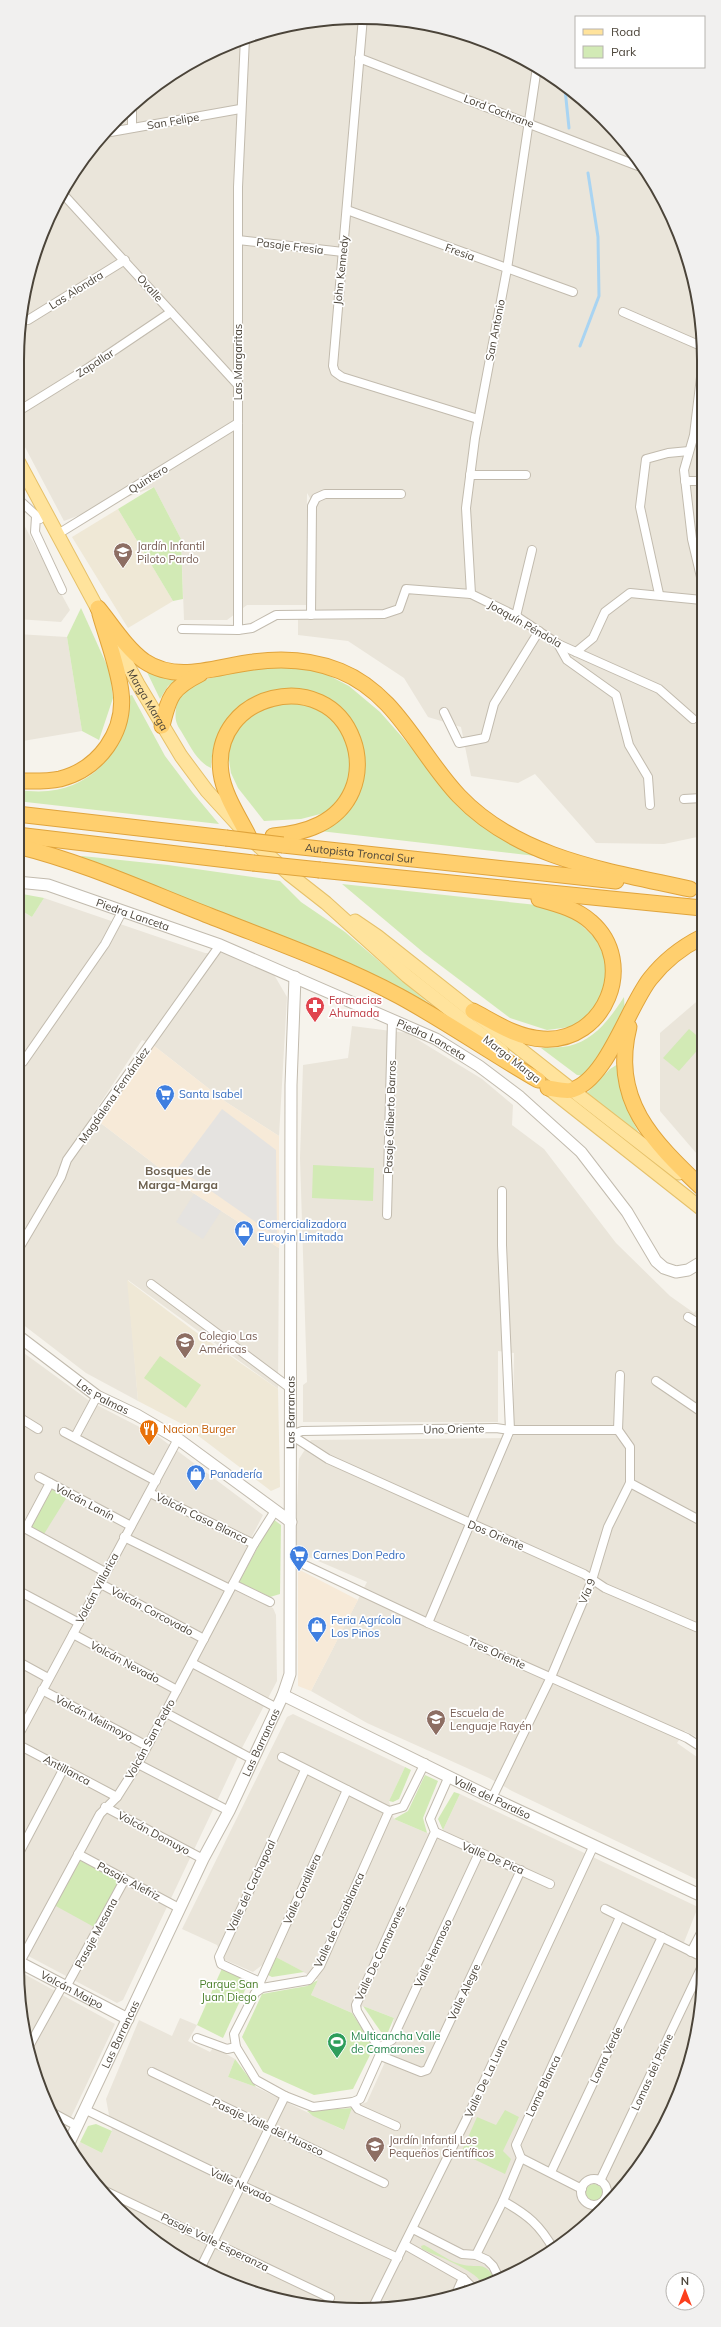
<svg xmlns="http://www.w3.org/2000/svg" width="721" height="2327" viewBox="0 0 721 2327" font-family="Mulish,sans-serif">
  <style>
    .residential { fill: #eae5da }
    .commercial { fill: #f7ead8 }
    .education { fill: #efe8d6 }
    .green { fill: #d2eab5 }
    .parking { fill: #e5e3e0 }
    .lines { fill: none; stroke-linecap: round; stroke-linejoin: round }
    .stream { stroke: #a9d4f2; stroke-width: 3 }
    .minor-casing { stroke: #c2bbae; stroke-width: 10 }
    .tertiary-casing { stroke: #c2bbae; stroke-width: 13 }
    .primary-casing { stroke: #e6c16a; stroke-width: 15 }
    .motorway-casing { stroke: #e0a43c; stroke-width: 17 }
    .minor { stroke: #fff; stroke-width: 8 }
    .tertiary { stroke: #fff; stroke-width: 11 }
    .primary { stroke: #ffe39c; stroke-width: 13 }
    .motorway { stroke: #ffcf6e; stroke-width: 15 }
    .motorway-bridge-casing { stroke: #e0a43c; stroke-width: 17; stroke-linecap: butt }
    .motorway-bridge { stroke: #ffcf6e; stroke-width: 15 }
    .labels { text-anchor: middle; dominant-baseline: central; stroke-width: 3.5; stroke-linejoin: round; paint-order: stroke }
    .street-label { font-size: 11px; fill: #4b4439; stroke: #fff }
    .education-label { font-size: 11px; fill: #785e54; stroke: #fff; text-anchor: start }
    .health-label { font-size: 11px; fill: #be3a42; stroke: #fff; text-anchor: start }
    .shop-label { font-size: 11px; fill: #366cbe; stroke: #fff; text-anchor: start }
    .food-label { font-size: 11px; fill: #c56008; stroke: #fff; text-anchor: start }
    .park-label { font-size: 11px; fill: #4a7f2a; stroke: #fff }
    .leisure-label { font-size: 11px; fill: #27864d; stroke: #fff; text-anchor: start }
    .neighbourhood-label { font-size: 12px; font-weight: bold; fill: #6e6250; stroke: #fff }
    .rim { fill: none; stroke: #4b4439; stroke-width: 2 }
  </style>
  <rect width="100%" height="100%" fill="#f6f3ec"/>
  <!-- residential -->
  <g class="residential">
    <polygon points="361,17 428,24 532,63 604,118 669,209 701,315 701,435 688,437 701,440 702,836 664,844 596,843 535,774 518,783 471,776 461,727 428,717 404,678 348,641 298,635 298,618 313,619 316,508 307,493 306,605 247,605 227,620 184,620 181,539 154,487 64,521 17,432 17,361 24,293 43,229 75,169 118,117 170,75 229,43 294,24"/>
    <polygon points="17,512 70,610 61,622 17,619"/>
    <polygon points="17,634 67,637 82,731 17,742"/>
    <polygon points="44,898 205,953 226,953 273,973 287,997 279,1136 226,1102 153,1045 142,1040 90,1119 98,1121 187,1189 279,1248 278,1389 128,1280 138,1401 86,1373 17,1320 17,908 32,917"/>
    <polygon points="702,997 703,1161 660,1111 660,1033"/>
    <polygon points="352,1026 407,1033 482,1079 513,1105 512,1125 544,1149 616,1243 670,1296 694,1313 703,1302 704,1741 685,1731 677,1743 704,1762 704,1883 512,1791 489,1778 367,1723 311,1691 367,1582 295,1551 299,1459 311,1440 513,1438 514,1353 498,1351 498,1422 303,1422 303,1385 307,1382 300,1158 303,1065 348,1058"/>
    <polygon points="17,1348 91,1402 159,1437 263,1515 247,1546 231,1589 273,1608 276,1615 277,1681 243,1746 123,2000 117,2003 17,1950"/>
    <polygon points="293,1714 405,1767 389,1801 394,1819 427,1833 443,1830 460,1794 698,1907 681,1950 704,1962 697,2034 678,2098 646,2157 604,2209 552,2252 449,2298 383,2309 316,2307 208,2274 152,2239 102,2193 76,2151 80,2142 102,2153 112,2131 106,2099 139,2020 172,2036 180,2018 197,2025 188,2041 210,2052 214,2047 235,2059 228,2077 256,2087 343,2130 352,2108 367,2102 385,2062 394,2018 363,2006 352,2013 311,1995 318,1980 274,1956 253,1972 223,1959 217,1945 182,1929 287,1717"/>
    <polygon points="17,1970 115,2024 64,2132 43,2098 24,2033"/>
  </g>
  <!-- commercial -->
  <g class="commercial">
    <polygon points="153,1045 226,1102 279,1136 279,1248 187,1189 98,1121"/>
    <polygon points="298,1569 358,1600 311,1691 298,1686"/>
  </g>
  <!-- education -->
  <g class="education">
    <polygon points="118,509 173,601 128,628 72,537"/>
    <polygon points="127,1280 193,1330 278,1389 280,1487 271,1491 184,1425 138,1401"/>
  </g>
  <!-- green -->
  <g class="green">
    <polygon points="154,487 181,539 183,599 173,601 118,509"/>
    <polygon points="81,608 110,672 113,698 99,740 82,731 67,637"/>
    <path d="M297,667l25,5 27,14 31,26 75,85 89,60 -224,-26c15,-8 37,-24 41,-42 2,-14 0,-30 1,-44l-65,-55c-50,-2 -84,28 -86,78 -14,-6 -22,-24 -30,-37 -6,-9 -6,-13 -5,-23 5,-38 92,-40 121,-41z"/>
    <polygon points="145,668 180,678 168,686 160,699"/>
    <path d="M17,675c9,8 10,18 0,25z"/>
    <path d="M132,695l33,61 28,37 26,31 -202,-23v-11c10,1 20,2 31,1 50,-5 80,-47 80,-95z"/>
    <polygon points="301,701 326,711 345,733 354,760 349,787 328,812 301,819 264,821 238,788 231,773 227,748 250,709"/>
    <polygon points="82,856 168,865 280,881 301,902 345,932 434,1008 354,965 80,858"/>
    <polygon points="342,884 537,905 575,919 596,939 608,965 604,992 592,1014 570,1027 547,1030 510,1018 424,953"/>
    <polygon points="17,893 44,898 32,917 17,908"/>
    <path d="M624,997l1,18 -40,61 -8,-1 -36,-27c9,-1 19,0 28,-2 26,-6 42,-29 55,-49z"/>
    <polygon points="689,1029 702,1040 702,1045 679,1071 663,1058"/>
    <path d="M618,1064c3,26 8,46 21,69l-52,-40 23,-24z"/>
    <polygon points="313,1165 374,1168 373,1201 312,1198"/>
    <polygon points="160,1356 201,1385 186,1408 144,1378"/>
    <polygon points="50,1484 67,1497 44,1534 27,1526"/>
    <polygon points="273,1519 281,1525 280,1594 270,1597 239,1582"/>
    <polygon points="405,1767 411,1770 399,1799 393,1802 389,1801"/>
    <polygon points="425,1775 438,1781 423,1818 427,1833 394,1819 408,1811"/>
    <polygon points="454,1792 460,1794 443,1830 438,1819"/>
    <polygon points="79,1860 119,1881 94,1927 54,1905"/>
    <polygon points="274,1956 304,1972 272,1977 266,1974"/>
    <polygon points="223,1966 250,1979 223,2038 197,2025"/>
    <polygon points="318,1980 311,1995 352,2013 374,2047 353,2089 314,2095 263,2072 242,2037 262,1994 307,1986"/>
    <polygon points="363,2006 394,2018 388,2032 381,2032"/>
    <polygon points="235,2059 256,2087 228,2077"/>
    <polygon points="352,2108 344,2130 313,2116 307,2111"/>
    <polygon points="505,2110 519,2117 503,2151 511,2159 505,2174 461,2153 477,2117 496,2125"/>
    <polygon points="96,2124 112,2131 102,2153 80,2142 88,2126"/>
    <circle cx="594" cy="2193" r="9"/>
    <path d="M424,2245c12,6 27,18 40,20 14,3 21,-4 30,13l-12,5c-9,-14 -43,-26 -60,-34l-1,-3z"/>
  </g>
  <!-- parking -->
  <g class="parking">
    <polygon points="222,1109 276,1150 277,1237 178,1168"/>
    <polygon points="194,1194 221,1211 203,1239 176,1222"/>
  </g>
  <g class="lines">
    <!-- stream -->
    <g class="stream">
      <polyline points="565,89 569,128"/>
      <polyline points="580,346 599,296 598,237 588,173"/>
    </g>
    <defs>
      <g id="minor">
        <polyline points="363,17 333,366 335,372 342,377 478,419"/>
        <polyline points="359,58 638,166"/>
        <polyline points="132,128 132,105"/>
        <polyline points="105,133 240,109"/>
        <polyline points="62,193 238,385"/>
        <polyline points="347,210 573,292"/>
        <polyline points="238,240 343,252"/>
        <polyline points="623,312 701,346"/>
        <polyline points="28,320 125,260"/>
        <polyline points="701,377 694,435 684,470 692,539 701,577"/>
        <polyline points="17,412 88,368 171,312"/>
        <polyline points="470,475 526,475"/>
        <polyline points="685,481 701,481"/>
        <polyline points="17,498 40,519"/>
        <polyline points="36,517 35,532 62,590"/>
        <polyline points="58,534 238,423"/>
        <polyline points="471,594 466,508 475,438 507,269 537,67"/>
        <polyline points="659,594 640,507 646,459 668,453 689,451"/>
        <polyline points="311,615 312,506 316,498 325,494 401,494"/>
        <polyline points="516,616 532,550"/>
        <polyline points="182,629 238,630 252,628 276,615 384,614 399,609 406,589 471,594 516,616 558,644 659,689 693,719"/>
        <polyline points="238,630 238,187 245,38"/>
        <polyline points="558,644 567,660 616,695 629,745 648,777 650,805"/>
        <polyline points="576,652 593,638 605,612 630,593 702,600"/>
        <polyline points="444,712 459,743 485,738 494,704 539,631"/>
        <polyline points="684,799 702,798"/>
        <polyline points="17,1064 23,1062 105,944 122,912"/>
        <polyline points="387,1215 392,1020"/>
        <polyline points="18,1250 61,1177 67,1160 220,945"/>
        <polyline points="151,1284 290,1388"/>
        <polyline points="688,1317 703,1326"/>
        <polyline points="656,1381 703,1413"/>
        <polyline points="17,1416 38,1429"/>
        <polyline points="17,1422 17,1429"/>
        <polyline points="64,1432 156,1481"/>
        <polyline points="291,1435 328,1459 584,1574 605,1588 703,1630"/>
        <polyline points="291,1435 302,1431 496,1428 510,1430 618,1430"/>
        <polyline points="75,1437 97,1396"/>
        <polyline points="39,1477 131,1526"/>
        <polyline points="630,1483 703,1522"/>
        <polyline points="150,1493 254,1544"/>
        <polyline points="17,1524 105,1572"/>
        <polyline points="26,1528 50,1483"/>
        <polyline points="124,1537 230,1589"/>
        <polyline points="290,1558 428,1623 687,1738 704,1749"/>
        <polyline points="99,1583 204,1639"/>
        <polyline points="233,1584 270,1602"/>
        <polyline points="17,1590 79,1623"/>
        <polyline points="428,1623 510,1430 502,1245 502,1191"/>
        <polyline points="73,1634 177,1690"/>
        <polyline points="17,1661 48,1678"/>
        <polyline points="192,1663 277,1708"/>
        <polyline points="42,1690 147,1746"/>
        <polyline points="166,1713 252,1759"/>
        <polyline points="17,1738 178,1439"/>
        <polyline points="17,1744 117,1797"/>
        <polyline points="282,1757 389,1811"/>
        <polyline points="138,1764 229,1811"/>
        <polyline points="492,1798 551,1677 592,1580 608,1527 630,1483 630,1447 618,1430 620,1375"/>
        <polyline points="105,1807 203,1859"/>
        <polyline points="435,1832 550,1884"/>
        <polyline points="78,1854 179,1908"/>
        <polyline points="17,1857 64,1768"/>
        <polyline points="605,1909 704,1958"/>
        <polyline points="691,1952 704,1927"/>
        <polyline points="20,1962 100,1814 117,1797 138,1764 254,1544 275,1511"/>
        <polyline points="260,1982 221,1964 219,1957 305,1770"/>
        <polyline points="261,1986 260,1982 347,1790"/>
        <polyline points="66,1987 125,1879"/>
        <polyline points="197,2038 227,2049 236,2047"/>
        <polyline points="380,2047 392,2040 479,1853"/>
        <polyline points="28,2048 63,1985"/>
        <polyline points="381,2056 421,2072 427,2070 521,1870"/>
        <polyline points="152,2072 384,2183"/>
        <polyline points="285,2096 313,2107 353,2102 360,2099 381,2052 357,2011 356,2005 435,1832 430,1819 449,1776"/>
        <polyline points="353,2102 358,2109 396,2126"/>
        <polyline points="86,2110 241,2185 398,2258"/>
        <polyline points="53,2113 77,2126"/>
        <polyline points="521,2158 582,2189"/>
        <polyline points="551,2172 662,1937"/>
        <circle cx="594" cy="2192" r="13"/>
        <polyline points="600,2181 704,1962"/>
        <polyline points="99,2188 330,2298"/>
        <path d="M503,2201c25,14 37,24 51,49"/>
        <polyline points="413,2229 462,2254 476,2255 487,2260 493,2266 498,2276"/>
        <polyline points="405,2245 463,2278 473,2288"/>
        <polyline points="476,2255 503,2201 521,2158 516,2145 620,1917"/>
        <polyline points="200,2269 285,2096 256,2080 236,2047 234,2034 255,1993 262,1988 309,1980 320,1966 389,1811 403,1807 425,1763"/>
        <polyline points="455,2296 463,2278"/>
        <polyline points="372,2309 466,2120 594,1845"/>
      </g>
      <g id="tertiary">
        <path id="s1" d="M17,882l31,3 172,60 216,94 43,27 41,31 61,55 46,60 29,49 8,7 12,4 12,-2 15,-9"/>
        <path id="s2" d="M17,1335l80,61 40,19 41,24 113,83"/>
        <path id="s3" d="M283,1695l209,103 212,99"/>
        <path id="s4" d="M17,1961l111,58"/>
        <path id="s5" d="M70,2141l133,-282 26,-48 54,-116 7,-21 1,-589 4,-108"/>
      </g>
      <g id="primary">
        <path id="s6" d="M17,459l121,225 43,72 26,35 42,46 40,37 37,29 81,73 95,75"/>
        <polyline points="355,921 377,936 572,1090 679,1173"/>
        <polyline points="547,1087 703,1210"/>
      </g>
      <g id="motorway">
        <path d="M98,608c14,17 28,40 46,53 34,23 73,5 109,1 29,-4 60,-2 87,9 57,23 79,83 119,125 60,63 150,75 231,93"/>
        <path d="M162,726c7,-30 10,-38 38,-52"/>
        <path d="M17,781c14,0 29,1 43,-2 39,-10 66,-47 61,-87 -3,-26 -14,-53 -21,-78"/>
        <polyline points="17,814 226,838"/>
        <polyline points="17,835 253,863"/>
        <path d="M249,837c-10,-20 -25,-42 -28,-64 -11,-80 105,-108 132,-33 6,16 6,35 -1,51 -14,32 -46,42 -79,45"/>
        <path id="s7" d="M283,845l333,36"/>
        <path d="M17,846c66,16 129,45 193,70 63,25 129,48 189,80 48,26 92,57 139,84"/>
        <polyline points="320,870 702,908"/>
        <path d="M473,1011c21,11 44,27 70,28 62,4 95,-76 48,-117 -14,-13 -34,-18 -52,-23"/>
        <path d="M629,1027c-19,74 25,115 74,162"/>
        <path d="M548,1088c7,1 18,4 24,2 35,-11 56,-83 78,-111 14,-18 32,-32 52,-42"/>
      </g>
    </defs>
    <!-- minor casing -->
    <use href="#minor" class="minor-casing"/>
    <!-- tertiary casing -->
    <use href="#tertiary" class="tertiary-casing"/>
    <!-- primary casing -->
    <use href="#primary" class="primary-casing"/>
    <!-- motorway casing -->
    <use href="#motorway" class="motorway-casing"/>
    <!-- minor -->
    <use href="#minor" class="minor"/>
    <!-- tertiary -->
    <use href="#tertiary" class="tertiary"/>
    <!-- primary -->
    <use href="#primary" class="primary"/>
    <!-- motorway -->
    <use href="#motorway" class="motorway"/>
    <defs>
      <g id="motorway-bridge">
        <polyline points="226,838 283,845"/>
        <polyline points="253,863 320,870"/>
      </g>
    </defs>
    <!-- motorway-bridge casing -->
    <use href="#motorway-bridge" class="motorway-bridge-casing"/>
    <!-- motorway-bridge -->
    <use href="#motorway-bridge" class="motorway-bridge"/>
  </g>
  <!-- icons -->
  <defs>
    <symbol id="school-pin" viewBox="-11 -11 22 30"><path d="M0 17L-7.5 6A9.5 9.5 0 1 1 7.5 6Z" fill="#8d6e63" stroke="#fff"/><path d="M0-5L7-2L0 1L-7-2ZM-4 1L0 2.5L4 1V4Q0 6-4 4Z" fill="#fff"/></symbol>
    <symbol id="pharmacy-pin" viewBox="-11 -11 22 30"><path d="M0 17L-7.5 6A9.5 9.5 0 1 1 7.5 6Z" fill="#e0444e" stroke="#fff"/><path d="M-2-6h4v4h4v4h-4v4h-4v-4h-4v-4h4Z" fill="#fff"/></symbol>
    <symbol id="supermarket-pin" viewBox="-11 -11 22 30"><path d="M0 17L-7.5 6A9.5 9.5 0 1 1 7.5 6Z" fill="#3f7fe0" stroke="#fff"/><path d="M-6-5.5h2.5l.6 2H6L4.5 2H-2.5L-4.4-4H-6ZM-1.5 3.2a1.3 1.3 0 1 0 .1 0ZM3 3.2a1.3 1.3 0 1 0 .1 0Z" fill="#fff"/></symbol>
    <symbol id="shop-pin" viewBox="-11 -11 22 30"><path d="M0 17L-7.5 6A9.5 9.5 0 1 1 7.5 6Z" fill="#3f7fe0" stroke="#fff"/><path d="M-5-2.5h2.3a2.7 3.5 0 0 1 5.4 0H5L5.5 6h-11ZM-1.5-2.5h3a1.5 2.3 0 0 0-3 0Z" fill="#fff"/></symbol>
    <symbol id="restaurant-pin" viewBox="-11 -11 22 30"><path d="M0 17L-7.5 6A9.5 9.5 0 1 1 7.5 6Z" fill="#e8710a" stroke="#fff"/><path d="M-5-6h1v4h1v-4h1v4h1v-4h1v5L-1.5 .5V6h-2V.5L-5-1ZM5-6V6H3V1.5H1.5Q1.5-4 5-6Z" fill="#fff"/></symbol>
    <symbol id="stadium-pin" viewBox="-11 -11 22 30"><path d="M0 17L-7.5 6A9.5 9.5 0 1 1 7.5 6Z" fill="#2e9e5b" stroke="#fff"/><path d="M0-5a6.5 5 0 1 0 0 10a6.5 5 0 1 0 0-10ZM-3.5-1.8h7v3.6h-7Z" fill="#fff"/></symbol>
  </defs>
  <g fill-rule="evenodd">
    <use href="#school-pin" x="112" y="541" width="22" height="30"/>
    <use href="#pharmacy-pin" x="304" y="995" width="22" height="30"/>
    <use href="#supermarket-pin" x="154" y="1083" width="22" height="30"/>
    <use href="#shop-pin" x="233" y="1219" width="22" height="30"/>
    <use href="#school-pin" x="174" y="1331" width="22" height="30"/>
    <use href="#restaurant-pin" x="138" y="1418" width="22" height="30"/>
    <use href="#shop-pin" x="185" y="1463" width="22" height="30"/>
    <use href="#supermarket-pin" x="288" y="1544" width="22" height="30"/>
    <use href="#shop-pin" x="306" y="1615" width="22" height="30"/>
    <use href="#school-pin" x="425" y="1708" width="22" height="30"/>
    <use href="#stadium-pin" x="326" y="2031" width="22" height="30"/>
    <use href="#school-pin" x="364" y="2135" width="22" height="30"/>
  </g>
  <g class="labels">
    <!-- street labels -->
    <g class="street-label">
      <text transform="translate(499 111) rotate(21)">Lord Cochrane</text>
      <text transform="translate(173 121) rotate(-10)">San Felipe</text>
      <text transform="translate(290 246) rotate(7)">Pasaje Fresia</text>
      <text transform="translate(460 252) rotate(20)">Fresia</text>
      <text transform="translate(341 270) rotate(-84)">John Kennedy</text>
      <text transform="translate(150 288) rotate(48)">Ovalle</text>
      <text transform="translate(76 290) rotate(-32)">Las Alondra</text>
      <text transform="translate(495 330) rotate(-79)">San Antonio</text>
      <text transform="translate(238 362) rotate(-90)">Las Margaritas</text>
      <text transform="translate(95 363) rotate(-33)">Zapallar</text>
      <text transform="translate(148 479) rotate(-32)">Quintero</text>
      <text transform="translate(525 624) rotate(30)">Joaquín Péndola</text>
      <text stroke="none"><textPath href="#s6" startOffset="274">Marga Marga</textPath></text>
      <text stroke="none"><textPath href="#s7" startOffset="77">Autopista Troncal Sur</textPath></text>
      <text stroke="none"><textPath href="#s1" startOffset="121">Piedra Lanceta</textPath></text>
      <text stroke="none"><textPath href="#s1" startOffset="445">Piedra Lanceta</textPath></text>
      <text transform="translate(512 1059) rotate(38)">Marga Marga</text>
      <text transform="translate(114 1095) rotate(-55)">Magdalena Fernández</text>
      <text transform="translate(390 1117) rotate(-88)">Pasaje Gilberto Barros</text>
      <text stroke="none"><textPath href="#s2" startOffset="106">Las Palmas</textPath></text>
      <text stroke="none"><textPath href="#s5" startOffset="778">Las Barrancas</textPath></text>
      <text transform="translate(454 1429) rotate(-1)">Uno Oriente</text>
      <text transform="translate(85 1502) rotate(28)">Volcán Lanín</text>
      <text transform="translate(202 1518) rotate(26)">Volcán Casa Blanca</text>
      <text transform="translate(496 1535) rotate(23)">Dos Oriente</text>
      <text transform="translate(97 1588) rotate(-62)">Volcán Villarica</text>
      <text transform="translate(587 1591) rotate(-68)">Vía 9</text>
      <text transform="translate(152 1611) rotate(28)">Volcán Corcovado</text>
      <text transform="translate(497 1653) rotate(24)">Tres Oriente</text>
      <text transform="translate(125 1662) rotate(28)">Volcán Nevado</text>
      <text transform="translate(94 1718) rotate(28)">Volcán Melimoyo</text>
      <text transform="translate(150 1739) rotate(-61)">Volcán San Pedro</text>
      <text stroke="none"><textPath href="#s5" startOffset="442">Las Barrancas</textPath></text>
      <text transform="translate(67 1770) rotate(28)">Antillanca</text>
      <text stroke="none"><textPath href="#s3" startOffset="233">Valle del Paraíso</textPath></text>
      <text transform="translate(154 1833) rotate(28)">Volcán Domuyo</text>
      <text transform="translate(493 1858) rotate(23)">Valle De Pica</text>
      <text transform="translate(129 1881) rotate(28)">Pasaje Alefriz</text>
      <text transform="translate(251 1886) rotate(-65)">Valle del Cachapoal</text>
      <text transform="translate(302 1889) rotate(-66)">Valle Cordillera</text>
      <text transform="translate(339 1920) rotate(-65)">Valle de Casablanca</text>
      <text transform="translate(96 1933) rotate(-62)">Pasaje Mesana</text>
      <text transform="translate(380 1953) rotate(-65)">Valle De Camarones</text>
      <text transform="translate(433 1953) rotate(-65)">Valle Hermoso</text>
      <text stroke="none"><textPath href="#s4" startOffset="62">Volcán Maipo</textPath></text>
      <text transform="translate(464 1992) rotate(-65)">Valle Alegre</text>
      <text stroke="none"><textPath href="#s5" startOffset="118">Las Barrancas</textPath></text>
      <text transform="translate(606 2055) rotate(-65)">Loma Verde</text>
      <text transform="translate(652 2072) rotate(-65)">Lomas del Paine</text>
      <text transform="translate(486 2078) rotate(-65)">Valle De La Luna</text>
      <text transform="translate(543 2086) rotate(-65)">Loma Blanca</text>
      <text transform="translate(268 2127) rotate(25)">Pasaje Valle del Huasco</text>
      <text transform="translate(241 2185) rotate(25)">Valle Nevado</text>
      <text transform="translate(215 2242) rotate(26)">Pasaje Valle Esperanza</text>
    </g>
    <!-- education labels -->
    <g class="education-label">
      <text x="137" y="546">Jardín Infantil<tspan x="137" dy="13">Piloto Pardo</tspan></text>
      <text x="199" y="1336">Colegio Las<tspan x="199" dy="13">Américas</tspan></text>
      <text x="450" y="1713">Escuela de<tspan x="450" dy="13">Lenguaje Rayén</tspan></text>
      <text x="389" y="2140">Jardín Infantil Los<tspan x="389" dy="13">Pequeños Científicos</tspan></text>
    </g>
    <!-- health labels -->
    <g class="health-label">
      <text x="329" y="1000">Farmacias<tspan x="329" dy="13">Ahumada</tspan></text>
    </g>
    <!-- shop labels -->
    <g class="shop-label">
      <text x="179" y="1094">Santa Isabel</text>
      <text x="258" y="1224">Comercializadora<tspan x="258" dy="13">Euroyin Limitada</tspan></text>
      <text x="210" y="1474">Panadería</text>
      <text x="313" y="1555">Carnes Don Pedro</text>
      <text x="331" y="1620">Feria Agrícola<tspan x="331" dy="13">Los Pinos</tspan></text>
    </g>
    <!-- food labels -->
    <g class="food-label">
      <text x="163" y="1429">Nacion Burger</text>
    </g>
    <!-- park labels -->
    <g class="park-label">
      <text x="229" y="1984">Parque San<tspan x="229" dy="13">Juan Diego</tspan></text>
    </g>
    <!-- leisure labels -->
    <g class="leisure-label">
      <text x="351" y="2036">Multicancha Valle<tspan x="351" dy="13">de Camarones</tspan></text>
    </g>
    <!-- neighbourhood labels -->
    <g class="neighbourhood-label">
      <text x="178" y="1170">Bosques de<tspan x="178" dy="14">Marga-Marga</tspan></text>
    </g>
  </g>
  <!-- crop -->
  <path d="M0 0H721V2327H0ZM360 24H361A336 336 0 0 1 697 360V1967A336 336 0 0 1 361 2303H360A336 336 0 0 1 24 1967V360A336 336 0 0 1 360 24Z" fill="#f1f0ef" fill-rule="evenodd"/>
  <path class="rim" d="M360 24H361A336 336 0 0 1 697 360V1967A336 336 0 0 1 361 2303H360A336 336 0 0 1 24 1967V360A336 336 0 0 1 360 24Z"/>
  <!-- legend -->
  <rect x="575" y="16" width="130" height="52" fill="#ffffff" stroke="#b7b4b0"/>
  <rect x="583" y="29" width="20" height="6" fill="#ffe39c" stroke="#b7b4b0"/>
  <text x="611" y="36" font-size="12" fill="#4b4439">Road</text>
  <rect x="583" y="46" width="20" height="12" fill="#d2eab5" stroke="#b7b4b0"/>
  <text x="611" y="56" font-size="12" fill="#4b4439">Park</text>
  <!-- north arrow -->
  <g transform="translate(685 2291)"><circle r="19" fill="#ffffff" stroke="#b7b4b0"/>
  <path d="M0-3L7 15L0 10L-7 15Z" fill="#fc3f1d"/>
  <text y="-6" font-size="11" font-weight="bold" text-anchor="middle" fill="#4b4439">N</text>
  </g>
</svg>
